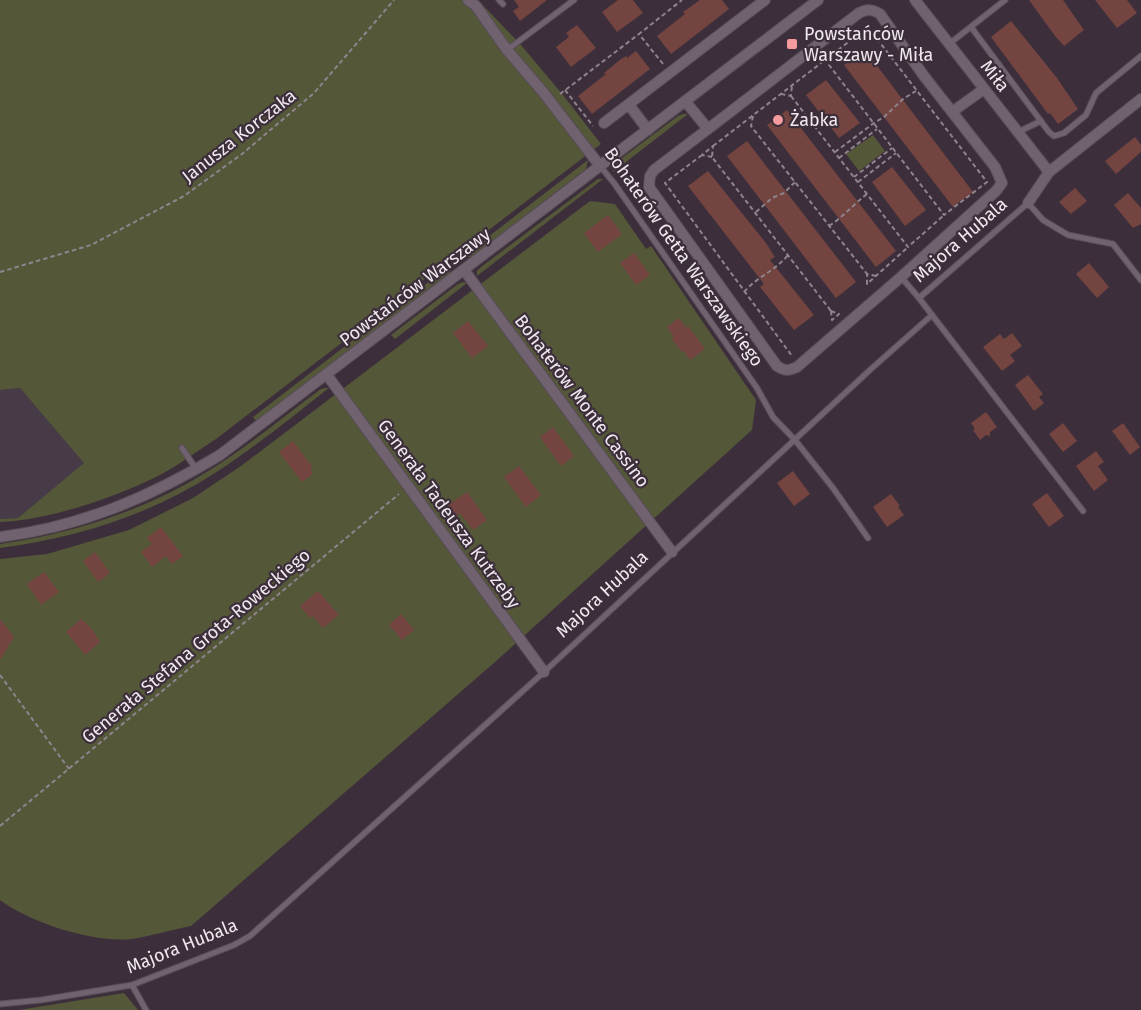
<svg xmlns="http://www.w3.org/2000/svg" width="1141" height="1010" viewBox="0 0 1141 1010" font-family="'Fira Sans',sans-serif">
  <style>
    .commercial { fill: #473b48 }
    .green { fill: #545738 }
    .building { fill: #734440 }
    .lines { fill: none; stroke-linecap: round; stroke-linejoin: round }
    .lane-casing { stroke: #584d57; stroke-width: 7 }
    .street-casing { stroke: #584d57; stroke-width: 12 }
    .path { stroke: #8f848e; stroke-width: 2; stroke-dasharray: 4.5 3; stroke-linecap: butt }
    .lane { stroke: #70626e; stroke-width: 5 }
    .street { stroke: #70626e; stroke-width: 10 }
    .poi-dot { fill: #f59b9e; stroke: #3c2f3b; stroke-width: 2 }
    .labels { text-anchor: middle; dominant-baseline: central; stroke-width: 4.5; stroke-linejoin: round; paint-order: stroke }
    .poi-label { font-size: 18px; fill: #f0e8ef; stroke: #3c2f3b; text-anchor: start }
    .street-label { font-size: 18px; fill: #f0e8ef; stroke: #3c2f3b }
  </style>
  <rect width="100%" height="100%" fill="#3c2f3b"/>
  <!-- commercial -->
  <polygon class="commercial" points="20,388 85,463 18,518 0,519 0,390"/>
  <!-- green -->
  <g class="green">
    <path d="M0,0h478l43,45 42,50 38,49 -385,295c-19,12 -38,27 -58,37 -45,22 -108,44 -158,46v-3l18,-1 66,-55 -64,-75 -20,2z"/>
    <polygon points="683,114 688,114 613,172 614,164 678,116"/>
    <polygon points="873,135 885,151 859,171 846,154"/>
    <polygon points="588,160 586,169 471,257 462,257"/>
    <polygon points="598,179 603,179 477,276 477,271 481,267"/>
    <path d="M590,201l25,3 31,45 5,-3 105,154 -4,30 -257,232 -304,264c-20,4 -40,10 -59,13 -39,4 -101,-16 -132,-39v-341l47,-5 82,-24 64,-32 48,-32z"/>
    <polygon points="452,264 450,273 256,421 253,417"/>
    <polygon points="463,282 467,283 395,339 391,335 458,284"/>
    <path d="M325,388h4c-37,29 -74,59 -114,85 -65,42 -139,65 -215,75v-4c75,-11 146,-34 210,-74 39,-24 74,-54 111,-81z"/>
    <polygon points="124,993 138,1010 19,1010"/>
  </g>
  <!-- building -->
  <g class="building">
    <polygon points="514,0 547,0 520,21 513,11 519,7"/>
    <polygon points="618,0 633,0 643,13 617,32 602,12"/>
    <polygon points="700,0 722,0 729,9 671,54 657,36 685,14 683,12"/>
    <polygon points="1029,0 1063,0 1084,30 1064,46 1055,36"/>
    <polygon points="1095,0 1127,0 1137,13 1117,28"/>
    <polygon points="1011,21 1057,78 1078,109 1058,124 1050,113 1048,114 991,37"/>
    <polygon points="577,25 596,48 571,67 556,47 569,37 566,33"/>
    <polygon points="865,50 973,192 953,207 844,65"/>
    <polygon points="636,51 650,69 592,114 578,96 606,74 604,73 621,59 626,56 627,58"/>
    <polygon points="826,80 860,123 839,138 806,95"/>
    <polygon points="787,110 896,251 876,267 767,125"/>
    <polygon points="1135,137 1141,145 1141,152 1116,174 1105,161"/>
    <polygon points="747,141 856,282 836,298 727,156"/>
    <polygon points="892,167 926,210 905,226 872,182"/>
    <polygon points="708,171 766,243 775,257 770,260 814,315 794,330 760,287 764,284 688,186"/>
    <polygon points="1075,188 1087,201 1071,214 1059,202"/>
    <polygon points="1128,193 1141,208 1141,224 1133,228 1114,205"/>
    <polygon points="608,215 622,234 598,252 584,233"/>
    <polygon points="634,253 650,275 636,285 620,263"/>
    <polygon points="1089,263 1109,287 1097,298 1076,274"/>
    <polygon points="679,318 686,328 688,326 705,349 690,360 684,351 682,352 671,338 674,337 667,327"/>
    <polygon points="468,321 488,346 472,358 453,333"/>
    <polygon points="1012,333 1022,346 1010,355 1015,361 1002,371 983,347 1000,334 1004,339"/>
    <polygon points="1028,375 1043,394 1039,397 1044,403 1034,411 1015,385"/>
    <polygon points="986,412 997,427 990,432 990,436 986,435 980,440 973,430 975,429 971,423"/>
    <polygon points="1063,423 1077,441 1063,452 1049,434"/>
    <polygon points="1123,423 1140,447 1130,455 1112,431"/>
    <polygon points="553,427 574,456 561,466 540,437"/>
    <polygon points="293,441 313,468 310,469 313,474 302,482 279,452"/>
    <polygon points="1096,451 1104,462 1098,466 1108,480 1094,491 1076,466"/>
    <polygon points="519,466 541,495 526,507 504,477"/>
    <polygon points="793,471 810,494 794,506 777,483"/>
    <polygon points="467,492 487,520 473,530 460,513 456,516 448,505"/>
    <polygon points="1047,493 1064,516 1049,527 1032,504"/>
    <polygon points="891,494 900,506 898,507 904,515 887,527 873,507"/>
    <polygon points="161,527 183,556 172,564 166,556 152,567 141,552 152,544 147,538"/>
    <polygon points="95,552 110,573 98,582 83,561"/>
    <polygon points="44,572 59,592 41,605 27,584"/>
    <polygon points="318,591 339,615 323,628 313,616 310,618 300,606"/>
    <polygon points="401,614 414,630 402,640 389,625"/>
    <polygon points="0,619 14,637 0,660"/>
    <polygon points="81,619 92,629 100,642 85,655 66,632"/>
  </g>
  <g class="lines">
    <defs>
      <g id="lane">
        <polyline points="499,0 503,4"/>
        <polyline points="971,27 1049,132 1054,136 1064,133 1086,115 1096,93 1141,56"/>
        <polyline points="949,44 1005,0"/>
        <polyline points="507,50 574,0"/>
        <polyline points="1018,132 1041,121"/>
        <polyline points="600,166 614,183 757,388 773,417 795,440 833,488 868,538"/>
        <polyline points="901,277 919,298"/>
        <polyline points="932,315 1083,511"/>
        <polyline points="182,448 196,469"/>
        <polyline points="132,985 146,1010"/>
        <polyline points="0,1004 41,1000 132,985 234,945 250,936 544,672 871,369 932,315 919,298 1028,203 1043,220 1068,235 1113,244 1141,280"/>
      </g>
      <g id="street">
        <polyline points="468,0 476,6 507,50 543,92 600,166"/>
        <polyline points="915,0 1049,172"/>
        <path d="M685,101l23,28 151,-116c9,-4 13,-4 21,1l44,62 71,91 7,16 -6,8 -95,86 -104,90c-9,4 -12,4 -20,-1l-128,-179 1,-11 4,-6 54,-41"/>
        <polyline points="629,105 648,130"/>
        <polyline points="952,112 984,89"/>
        <polyline points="604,123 765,0"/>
        <polyline points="1028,203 1049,172 1141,99"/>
        <polyline points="464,270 672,552"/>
        <polyline points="327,375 544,672"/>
        <path d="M0,537c80,-10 151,-40 220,-82l598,-455"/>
      </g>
    </defs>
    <!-- lane casing -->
    <use href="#lane" class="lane-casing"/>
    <!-- street casing -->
    <use href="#street" class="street-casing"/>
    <!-- path -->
    <g class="path">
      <polyline points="663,64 639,34 682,0"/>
      <polyline points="565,90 593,126"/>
      <polyline points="560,94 639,34"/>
      <polyline points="781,94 791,96 792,85"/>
      <polyline points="791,96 908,247 944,215"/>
      <polyline points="753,116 751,126 867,274"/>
      <polyline points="713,146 868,27 987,182 944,215 829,65 830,56"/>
      <polyline points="835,152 874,123 884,117 903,99 916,91"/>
      <polyline points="702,155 665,183 792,356"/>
      <polyline points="712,157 702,155 713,146 712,157 831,311"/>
      <polyline points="839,158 877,129"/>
      <polyline points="854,177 892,148"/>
      <polyline points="858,182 896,153"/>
      <polyline points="756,212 772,198 784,193 795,182"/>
      <path d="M829,226c14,-9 25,-22 38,-32"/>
      <polyline points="0,272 91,245 184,196 242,154 314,93 394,0"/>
      <polyline points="876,276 867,274 867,284 908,247"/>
      <path d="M744,292c15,-17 30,-20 44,-37"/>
      <polygon points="831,311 839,314 832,320"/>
      <polyline points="0,675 69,769"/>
      <polyline points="0,826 399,494"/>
    </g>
    <!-- lane -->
    <use href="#lane" class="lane"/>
    <!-- street -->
    <use href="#street" class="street"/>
  </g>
  <!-- markers -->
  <g class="poi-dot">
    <rect x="786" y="38" width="12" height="12" rx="3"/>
    <circle cx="778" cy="120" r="6"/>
  </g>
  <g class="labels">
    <!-- poi labels -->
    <g class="poi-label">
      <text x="804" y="34">Powstańców<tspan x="804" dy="21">Warszawy - Miła</tspan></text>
      <text x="790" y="120">Żabka</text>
    </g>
    <!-- street labels -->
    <g class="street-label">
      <text transform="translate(995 76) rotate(52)">Miła</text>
      <text transform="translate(239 136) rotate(-38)">Janusza Korczaka</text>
      <text transform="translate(960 240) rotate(-41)">Majora Hubala</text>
      <text transform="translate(684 257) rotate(55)">Bohaterów Getta Warszawskiego</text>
      <text transform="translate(415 287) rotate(-37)">Powstańców Warszawy</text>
      <text transform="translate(582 401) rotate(53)">Bohaterów Monte Cassino</text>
      <text transform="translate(449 514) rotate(54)">Generała Tadeusza Kutrzeby</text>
      <text transform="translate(602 594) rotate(-43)">Majora Hubala</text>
      <text transform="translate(196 646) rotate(-40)">Generała Stefana Grota-Roweckiego</text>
      <text transform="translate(182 946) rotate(-22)">Majora Hubala</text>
    </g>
  </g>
</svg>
